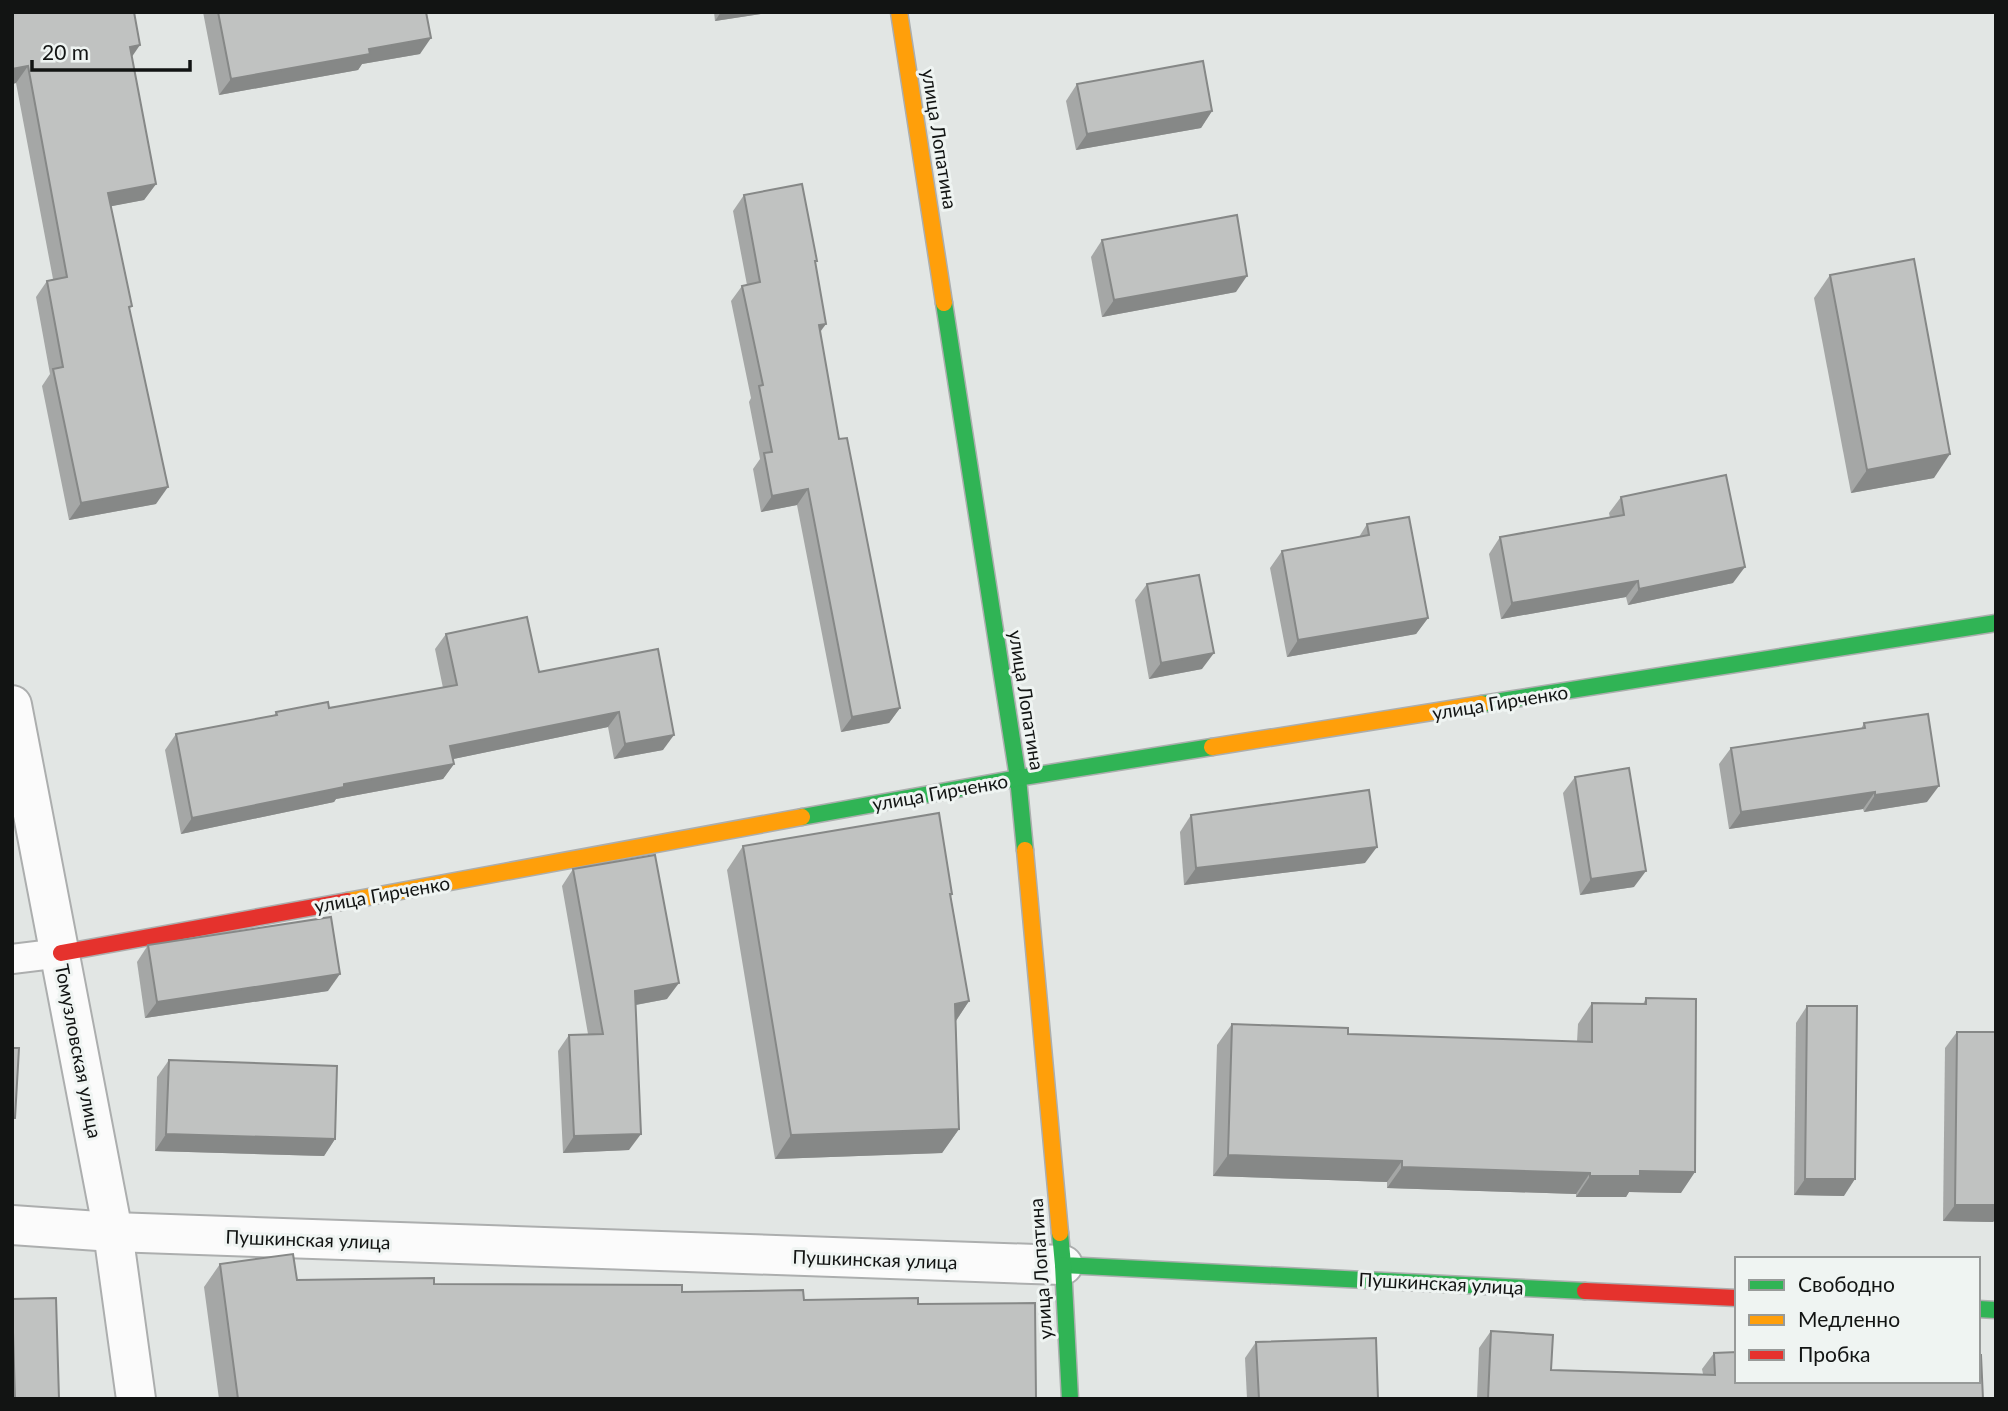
<svg xmlns="http://www.w3.org/2000/svg" width="2008" height="1411" viewBox="0 0 2008 1411" font-family="Lato,sans-serif">
  <style>
    .lines { fill: none; stroke-linecap: round; stroke-linejoin: round }
    .lane-casing { stroke: #acaeae; stroke-width: 32 }
    .street-casing { stroke: #acaeae; stroke-width: 42 }
    .fast-casing { stroke: #acaeae; stroke-width: 19 }
    .slow-casing { stroke: #acaeae; stroke-width: 19 }
    .jam-casing { stroke: #acaeae; stroke-width: 19 }
    .lane { stroke: #fbfbfb; stroke-width: 28 }
    .street { stroke: #fbfbfb; stroke-width: 38 }
    .fast { stroke: #30b455; stroke-width: 16 }
    .slow { stroke: #ff9f0a; stroke-width: 16 }
    .jam { stroke: #e5322d; stroke-width: 16 }
    .wall { fill: #a5a7a6 }
    .shaded-wall { fill: #868887 }
    .building { fill: #c0c2c1; stroke: #868887; stroke-width: 2 }
    .labels { text-anchor: middle; dominant-baseline: central; stroke-width: 6; stroke-linejoin: round; paint-order: stroke }
    .street-label { font-size: 19px; fill: #121413; stroke: #eff4f2 }
  </style>
  <rect width="100%" height="100%" fill="#e2e6e4"/>
  <g class="lines">
    <defs>
      <polyline id="lane" points="12,959 61,953"/>
      <g id="street">
        <polyline points="12,705 113,1232 136,1399"/>
        <polyline points="12,1225 113,1232 1063,1265"/>
      </g>
      <g id="fast">
        <polyline points="944,303 1018,778 1025,850"/>
        <polyline points="1482,704 1996,623"/>
        <polyline points="802,817 1018,778 1212,747"/>
        <polyline points="1060,1233 1063,1265 1585,1291"/>
        <polyline points="1063,1265 1070,1399"/>
        <polyline points="1978,1309 1996,1310"/>
      </g>
      <g id="slow">
        <polyline points="899,12 944,303"/>
        <polyline points="1212,747 1482,704"/>
        <polyline points="1025,850 1060,1233"/>
        <polyline points="347,901 802,817"/>
      </g>
      <g id="jam">
        <polyline points="61,953 347,901"/>
        <polyline points="1585,1291 1737,1298"/>
      </g>
    </defs>
    <!-- lane casing -->
    <use href="#lane" class="lane-casing"/>
    <!-- street casing -->
    <use href="#street" class="street-casing"/>
    <!-- fast casing -->
    <use href="#fast" class="fast-casing"/>
    <!-- slow casing -->
    <use href="#slow" class="slow-casing"/>
    <!-- jam casing -->
    <use href="#jam" class="jam-casing"/>
    <!-- lane -->
    <use href="#lane" class="lane"/>
    <!-- street -->
    <use href="#street" class="street"/>
    <!-- fast -->
    <use href="#fast" class="fast"/>
    <!-- slow -->
    <use href="#slow" class="slow"/>
    <!-- jam -->
    <use href="#jam" class="jam"/>
  </g>
  <!-- wall -->
  <g class="wall">
    <polygon points="12,12 132,57 156,184 144,200 111,206 129,309 156,504 69,520 42,386 50,374 36,297 47,281 53,279 16,83 12,84"/>
    <polygon points="203,12 426,12 420,54 362,64 358,70 219,95"/>
    <polygon points="714,12 774,12 715,21"/>
    <polygon points="1077,84 1212,111 1201,128 1076,150 1066,101"/>
    <polygon points="744,195 815,264 820,332 839,439 900,708 889,723 841,732 797,505 761,512 753,469 760,459 749,402 751,398 731,301 742,286 747,285 733,211"/>
    <polygon points="1102,240 1236,292 1102,317 1091,257"/>
    <polygon points="1830,275 1934,478 1851,493 1814,298"/>
    <polygon points="1621,497 1733,583 1628,605 1626,597 1501,619 1489,554 1500,537 1610,518 1609,513"/>
    <polygon points="1367,524 1428,618 1416,634 1287,657 1270,568 1282,551 1359,537"/>
    <polygon points="1147,584 1202,669 1149,679 1135,600"/>
    <polygon points="446,634 539,672 658,649 663,750 614,759 608,727 453,759 454,764 443,779 336,799 334,802 181,834 165,750 176,734 274,716 276,712 329,708 443,688 435,649"/>
    <polygon points="1864,723 1927,802 1864,812 1863,809 1729,829 1719,764 1731,748 1861,729"/>
    <polygon points="1575,777 1634,887 1580,895 1563,793"/>
    <polygon points="1191,815 1365,863 1184,885 1180,832"/>
    <polygon points="743,846 952,894 951,897 969,1001 956,1021 959,1129 942,1153 775,1159 727,870"/>
    <polygon points="573,869 667,999 636,1005 629,1150 563,1153 558,1051 569,1035 588,1034 562,886"/>
    <polygon points="148,945 328,991 145,1018 137,962"/>
    <polygon points="1646,998 1681,1193 1629,1192 1626,1197 1576,1197 1576,1194 1387,1188 1387,1182 1213,1176 1217,1045 1232,1024 1348,1034 1577,1042 1578,1024 1592,1003 1643,1004"/>
    <polygon points="1807,1006 1844,1196 1794,1195 1796,1023"/>
    <polygon points="1957,1032 1996,1032 1996,1219 1993,1222 1943,1221 1945,1048"/>
    <polygon points="169,1060 335,1139 324,1156 155,1151 157,1077"/>
    <polygon points="220,1264 297,1280 682,1292 804,1300 918,1304 1036,1399 219,1399 204,1287"/>
    <polygon points="12,1299 59,1399 12,1399"/>
    <polygon points="1491,1331 1551,1370 1703,1374 1702,1369 1714,1353 1983,1399 1477,1399 1479,1348"/>
    <polygon points="1256,1342 1378,1399 1247,1399 1245,1358"/>
  </g>
  <!-- shaded-wall -->
  <g class="shaded-wall">
    <polygon points="721,12 774,12 715,21"/>
    <polygon points="431,38 420,54 362,64 358,70 219,95 231,79 369,49"/>
    <polygon points="140,45 129,61 130,47"/>
    <polygon points="28,66 16,83 12,84 12,69"/>
    <polygon points="1212,111 1201,128 1076,150 1087,134"/>
    <polygon points="156,184 144,200 97,209 108,193"/>
    <polygon points="1247,276 1236,292 1102,317 1114,300"/>
    <polygon points="826,324 815,339 819,325"/>
    <polygon points="1950,454 1934,478 1851,493 1867,470"/>
    <polygon points="168,487 156,504 69,520 81,503"/>
    <polygon points="808,489 797,505 761,512 772,496"/>
    <polygon points="1745,567 1733,583 1628,605 1639,589"/>
    <polygon points="1638,581 1626,597 1501,619 1512,603"/>
    <polygon points="1428,618 1416,634 1287,657 1298,640"/>
    <polygon points="1214,653 1202,669 1149,679 1161,663"/>
    <polygon points="900,708 889,723 841,732 852,717"/>
    <polygon points="619,712 608,727 439,762 450,746"/>
    <polygon points="674,735 663,750 614,759 625,744"/>
    <polygon points="454,764 443,779 336,799 334,802 181,834 192,818 344,784"/>
    <polygon points="1939,786 1927,802 1864,812 1875,795"/>
    <polygon points="1875,792 1863,809 1729,829 1741,812"/>
    <polygon points="1377,847 1365,863 1184,885 1196,868"/>
    <polygon points="1646,871 1634,887 1580,895 1591,879"/>
    <polygon points="340,974 328,991 145,1018 157,1002"/>
    <polygon points="679,983 667,999 624,1007 635,991"/>
    <polygon points="969,1001 953,1025 955,1004"/>
    <polygon points="959,1129 942,1153 775,1159 791,1135"/>
    <polygon points="166,1134 335,1139 324,1156 155,1151"/>
    <polygon points="641,1134 629,1150 563,1153 574,1136"/>
    <polygon points="1228,1155 1402,1161 1387,1182 1213,1176"/>
    <polygon points="1402,1167 1590,1173 1576,1194 1387,1188"/>
    <polygon points="1640,1171 1695,1172 1681,1193 1629,1192 1626,1197 1576,1197 1590,1176"/>
    <polygon points="1805,1179 1855,1179 1844,1196 1794,1195"/>
    <polygon points="1955,1205 1996,1205 1996,1219 1993,1222 1943,1221"/>
  </g>
  <!-- building -->
  <g class="building">
    <polygon points="12,12 134,12 140,45 130,47 156,184 108,193 132,306 129,307 168,487 81,503 53,369 63,367 47,281 67,277 28,66 12,69"/>
    <polygon points="218,12 426,12 431,38 369,49 370,54 231,79"/>
    <polygon points="1203,61 1212,111 1087,134 1077,84"/>
    <polygon points="802,184 817,261 815,261 826,324 819,325 839,439 847,438 900,708 852,717 808,489 772,496 764,453 772,452 759,386 763,385 742,286 760,282 744,195"/>
    <polygon points="1237,215 1247,276 1114,300 1102,240"/>
    <polygon points="1914,259 1950,454 1867,470 1830,275"/>
    <polygon points="1726,475 1745,567 1639,589 1638,581 1512,603 1500,537 1624,515 1621,497"/>
    <polygon points="1409,517 1428,618 1298,640 1282,551 1369,535 1367,524"/>
    <polygon points="1199,575 1214,653 1161,663 1147,584"/>
    <polygon points="527,617 539,672 658,649 674,735 625,744 619,712 450,746 454,764 344,784 344,787 192,818 176,734 277,715 276,712 328,702 329,708 457,685 446,634"/>
    <polygon points="1928,714 1939,786 1875,795 1875,792 1741,812 1731,748 1865,728 1864,723"/>
    <polygon points="1629,768 1646,871 1591,879 1575,777"/>
    <polygon points="1369,790 1377,847 1196,868 1191,815"/>
    <polygon points="939,813 952,894 950,894 969,1001 955,1004 959,1129 791,1135 743,846"/>
    <polygon points="655,855 679,983 635,991 641,1134 574,1136 569,1035 603,1034 573,869"/>
    <polygon points="331,917 340,974 157,1002 148,945"/>
    <polygon points="1646,998 1696,999 1695,1172 1640,1171 1640,1176 1590,1176 1590,1173 1402,1167 1402,1161 1228,1155 1232,1024 1348,1028 1348,1034 1592,1042 1592,1003 1646,1004"/>
    <polygon points="1807,1006 1857,1006 1855,1179 1805,1179"/>
    <polygon points="1957,1032 1996,1032 1996,1205 1955,1205"/>
    <polygon points="12,1048 19,1048 15,1118 12,1118"/>
    <polygon points="169,1060 337,1066 335,1139 166,1134"/>
    <polygon points="293,1254 297,1280 434,1278 434,1284 682,1285 682,1292 803,1290 804,1300 918,1298 918,1304 1035,1303 1036,1399 238,1399 220,1264"/>
    <polygon points="56,1298 59,1399 15,1399 12,1299"/>
    <polygon points="1491,1331 1553,1335 1551,1370 1715,1375 1714,1353 1737,1352 1737,1381 1978,1381 1978,1355 1981,1355 1983,1399 1488,1399"/>
    <polygon points="1376,1338 1378,1399 1259,1399 1256,1342"/>
  </g>
  <g class="labels">
    <!-- street labels -->
    <g class="street-label">
      <text transform="translate(940 139) rotate(81)">улица Лопатина</text>
      <text transform="translate(1027 700) rotate(81)">улица Лопатина</text>
      <text transform="translate(1500 702) rotate(-9)">улица Гирченко</text>
      <text transform="translate(940 792) rotate(-10)">улица Гирченко</text>
      <text transform="translate(382 894) rotate(-10)">улица Гирченко</text>
      <text transform="translate(79 1051) rotate(79)">Томузловская улица</text>
      <text transform="translate(308 1239) rotate(2)">Пушкинская улица</text>
      <text transform="translate(875 1259) rotate(2)">Пушкинская улица</text>
      <text transform="translate(1040 1269) rotate(-94)">улица Лопатина</text>
      <text transform="translate(1441 1283) rotate(3)">Пушкинская улица</text>
    </g>
  </g>
  <!-- border -->
  <rect width="2008" height="1411" fill="none" stroke="#121413" stroke-width="28"/>
  <!-- legend -->
  <rect x="1735" y="1257" width="245" height="126" fill="#eff4f2" stroke="#979a99" stroke-width="2"/>
  <rect x="1749" y="1280" width="35" height="10" fill="#30b455" stroke="#979a99" stroke-width="2"/>
  <text x="1798" y="1292" font-size="21" fill="#121413">Свободно</text>
  <rect x="1749" y="1315" width="35" height="10" fill="#ff9f0a" stroke="#979a99" stroke-width="2"/>
  <text x="1798" y="1327" font-size="21" fill="#121413">Медленно</text>
  <rect x="1749" y="1350" width="35" height="10" fill="#e5322d" stroke="#979a99" stroke-width="2"/>
  <text x="1798" y="1362" font-size="21" fill="#121413">Пробка</text>
  <!-- scale -->
  <path d="M32 60v10h158v-10" fill="none" stroke="#121413" stroke-width="3.5"/>
  <text x="42" y="60" font-size="21" fill="#121413" stroke="#eff4f2" stroke-width="5" paint-order="stroke">20 m</text>
</svg>
